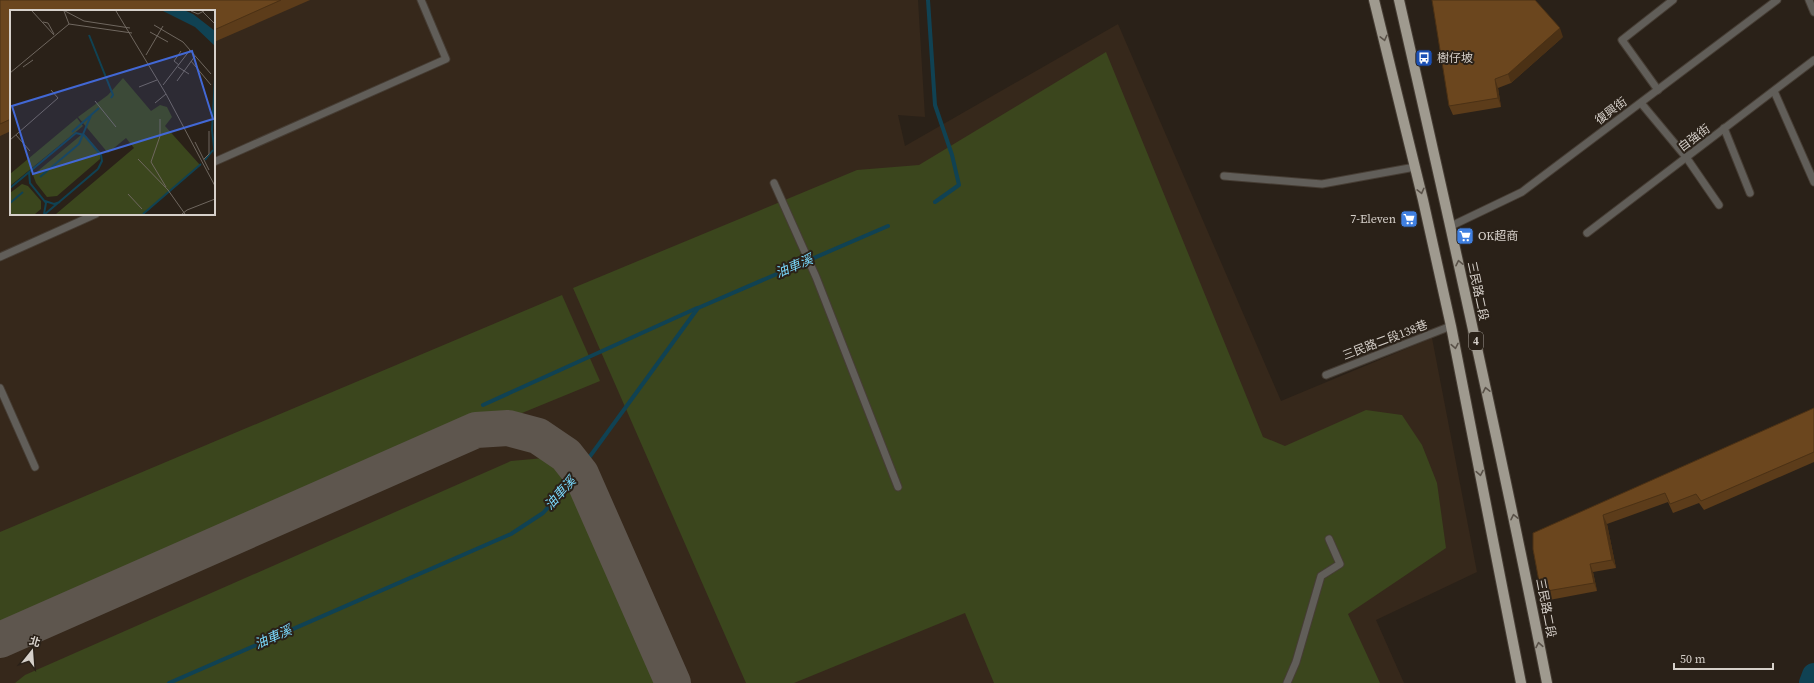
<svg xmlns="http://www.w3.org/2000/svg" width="1814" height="683" viewBox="0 0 1814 683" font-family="'Source Serif 4','Noto Sans TC',serif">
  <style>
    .built { fill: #36281b; fill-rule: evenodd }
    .green { fill: #3b461d }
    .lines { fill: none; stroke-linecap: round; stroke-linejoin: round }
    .stream { stroke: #104253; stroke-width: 4 }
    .river { stroke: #104253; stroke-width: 24 }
    .taxiway { stroke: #5e564e; stroke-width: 36 }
    .service-casing { stroke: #463d34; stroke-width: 9 }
    .primary-casing { stroke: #463d34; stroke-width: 12 }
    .service { stroke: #615e59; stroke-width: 7 }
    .primary { stroke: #9f9a8f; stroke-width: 10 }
    .wall { fill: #5c3c1a }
    .shaded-wall { fill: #4b3115 }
    .building { fill: #6b461e; stroke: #4b3115 }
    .oneway { stroke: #595148 }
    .labels { text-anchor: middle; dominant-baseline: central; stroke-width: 4; stroke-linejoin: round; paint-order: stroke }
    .shield { fill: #2a2118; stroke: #a29c95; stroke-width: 1 }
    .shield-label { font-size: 11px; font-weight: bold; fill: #d6d0ca }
    .poi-label { font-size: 12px; fill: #d6d0ca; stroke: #2a2118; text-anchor: start }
    .street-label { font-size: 12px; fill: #d6d0ca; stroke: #2a2118 }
    .water-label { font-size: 13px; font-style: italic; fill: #79d8fd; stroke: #2a2118 }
    .inset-river { fill: none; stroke: #104253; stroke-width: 2 }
    .inset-road { fill: none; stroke: #6f675f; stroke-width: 1 }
    .view { fill: #4268d5; fill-opacity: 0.15; stroke: #4268d5; stroke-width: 2 }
    .inset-edge { fill: none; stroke: #d6d0ca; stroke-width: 2 }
  </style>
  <rect width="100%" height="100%" fill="#2a2118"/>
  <!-- built -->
  <path class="built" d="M0,0h918l7,117 -27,-2 7,31 213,-122 163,377 151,-63 45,234 -101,48 28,63h-1404zM11,11h203v203h-203z"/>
  <!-- green -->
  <g class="green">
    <polygon points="1106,52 1263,437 1285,446 1366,410 1402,415 1422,445 1437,483 1446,548 1348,614 1380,683 994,683 965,613 794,683 746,683 573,288 857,170 919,165"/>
    <polygon points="562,295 600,381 0,628 0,532"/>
    <polygon points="555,457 569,457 597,479 681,672 681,683 15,683 25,675 511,461"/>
  </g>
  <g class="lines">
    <!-- stream -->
    <g class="stream">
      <polyline points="928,0 935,105 952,155 959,185 935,202"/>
      <polyline points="483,405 697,308"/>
      <polyline points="169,683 511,534 543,513 572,481 698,308 888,226"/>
    </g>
    <!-- river -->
    <polyline class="river" points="1811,683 1814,675"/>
    <!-- taxiway -->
    <polyline class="taxiway" points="0,640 476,430 508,428 538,436 566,455 581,474 673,683"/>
    <defs>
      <g id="service">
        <polyline points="1809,0 1814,12"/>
        <polyline points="1658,90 1622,40 1673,0"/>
        <polyline points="1774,91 1814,182"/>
        <polyline points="1641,103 1686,157 1719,205"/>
        <polyline points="1724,128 1750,193"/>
        <polyline points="214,162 446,59 421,0"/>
        <polyline points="1224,176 1322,184 1415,167"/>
        <polyline points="774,183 816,277 898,487"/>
        <polyline points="1451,226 1522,192 1777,0"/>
        <polyline points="1587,233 1814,60"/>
        <polyline points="0,257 96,214"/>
        <polyline points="1326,375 1451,326"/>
        <polyline points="0,388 35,467"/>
        <polyline points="1287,683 1296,662 1321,576 1340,564 1329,539"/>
      </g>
      <g id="primary">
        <polyline points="1374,0 1423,200 1451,326 1521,683"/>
        <path d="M1399,0c52,227 103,454 148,683"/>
      </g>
    </defs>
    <!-- service casing -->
    <use href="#service" class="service-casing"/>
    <!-- primary casing -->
    <use href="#primary" class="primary-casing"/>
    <!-- service -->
    <use href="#service" class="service"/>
    <!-- primary -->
    <use href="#primary" class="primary"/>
  </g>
  <!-- wall -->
  <g class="wall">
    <polygon points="0,0 310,0 214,42 214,11 11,11 11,131 0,136"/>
    <polygon points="1563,37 1511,83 1498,88 1501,107 1453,115 1449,106"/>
    <polygon points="1814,408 1814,462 1704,510 1699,503 1673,513 1668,502 1607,524 1616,568 1593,572 1597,591 1544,601 1541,592 1533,549"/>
  </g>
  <!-- shaded-wall -->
  <g class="shaded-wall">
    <polygon points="1560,28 1563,37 1511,83 1508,74"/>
    <polygon points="1495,79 1498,88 1501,107 1498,98"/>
    <polygon points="1603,515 1607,524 1616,568 1612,560"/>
    <polygon points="1590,564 1593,572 1597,591 1594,583"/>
  </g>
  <!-- building -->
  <g class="building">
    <polygon points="0,0 281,0 214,30 214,11 11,11 11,119 0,124"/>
    <polygon points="1432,0 1535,0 1560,28 1508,74 1495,79 1498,98 1449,106"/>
    <polygon points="1814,408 1814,452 1701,501 1696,494 1670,504 1665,493 1603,515 1612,560 1590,564 1594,583 1541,592 1533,549 1533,533"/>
  </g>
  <!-- one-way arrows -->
  <defs><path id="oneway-chevron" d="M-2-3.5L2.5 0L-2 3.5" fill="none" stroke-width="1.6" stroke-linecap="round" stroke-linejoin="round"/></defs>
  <g class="oneway">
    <use href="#oneway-chevron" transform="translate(1384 38) rotate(76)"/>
    <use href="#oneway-chevron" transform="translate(1421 191) rotate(76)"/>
    <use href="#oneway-chevron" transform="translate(1459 263) rotate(-102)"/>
    <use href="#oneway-chevron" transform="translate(1455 346) rotate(79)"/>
    <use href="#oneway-chevron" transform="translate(1486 390) rotate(-102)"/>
    <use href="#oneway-chevron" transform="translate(1480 473) rotate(79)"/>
    <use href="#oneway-chevron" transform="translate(1514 517) rotate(-102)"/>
    <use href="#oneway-chevron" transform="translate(1539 645) rotate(-101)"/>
  </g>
  <!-- icons -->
  <defs>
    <symbol id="bus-square" viewBox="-11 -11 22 22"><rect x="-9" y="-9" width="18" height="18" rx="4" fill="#1a4fb4" stroke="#2a2118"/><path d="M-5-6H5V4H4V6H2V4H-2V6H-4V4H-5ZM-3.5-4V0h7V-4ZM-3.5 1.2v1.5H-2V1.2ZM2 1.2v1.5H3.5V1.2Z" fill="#fff"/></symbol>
    <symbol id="supermarket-square" viewBox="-11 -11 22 22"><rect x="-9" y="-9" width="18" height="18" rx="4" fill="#3f7fe0" stroke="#2a2118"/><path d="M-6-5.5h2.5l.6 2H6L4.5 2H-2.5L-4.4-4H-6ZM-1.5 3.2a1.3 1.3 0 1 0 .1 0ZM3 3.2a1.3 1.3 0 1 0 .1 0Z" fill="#fff"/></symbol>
  </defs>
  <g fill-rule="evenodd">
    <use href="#bus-square" x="1414" y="48" width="20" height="20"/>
    <use href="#supermarket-square" x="1399" y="209" width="20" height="20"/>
    <use href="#supermarket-square" x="1455" y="226" width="20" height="20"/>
  </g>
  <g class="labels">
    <!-- shield labels -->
    <rect class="shield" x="1469" y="332" width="14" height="18" rx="3"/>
    <g class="shield-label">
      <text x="1476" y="341">4</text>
    </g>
    <!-- poi labels -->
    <g class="poi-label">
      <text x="1437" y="58">樹仔坡</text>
      <text x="1396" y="219" text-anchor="end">7-Eleven</text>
      <text x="1478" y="236">OK超商</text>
    </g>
    <!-- street labels -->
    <g class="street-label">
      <text transform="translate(1611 111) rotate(-37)">復興街</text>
      <text transform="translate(1694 138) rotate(-37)">自強街</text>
      <text transform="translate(1478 291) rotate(78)">三民路二段</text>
      <text transform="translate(1385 340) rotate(-21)">三民路二段138巷</text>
      <text transform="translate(1546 608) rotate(79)">三民路二段</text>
    </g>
    <!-- water labels -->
    <g class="water-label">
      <text transform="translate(794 266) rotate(-23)">油車溪</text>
      <text transform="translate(560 493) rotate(-48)">油車溪</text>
      <text transform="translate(273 637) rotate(-24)">油車溪</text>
    </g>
  </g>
  <!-- overview -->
  <g transform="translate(10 10)">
    <rect width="205" height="205" fill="#2a2118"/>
    <path d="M113,68l28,33 9,-6 7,2 5,10 -7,9 35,39 -57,49h-87l78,-66 -8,-10 -18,15 -30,-36 30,-22zM67,108l6,8 -73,60v-12zM71,125l5,1 14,16v7l-43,37 -10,1 -11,-14 -3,-8zM12,174l6,2 13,15v8l-6,5h-25v-21z" fill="#3b461d"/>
    <path d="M153,1h23l7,3 22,17v15l-20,-19z" fill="#104253"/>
    <path class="inset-river" d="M79,25l24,60 -2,3M205,68l-3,52 3,26M62,122l18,-16M195,150l8,-10M19,162l1,11 16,20 -2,11M30,167l39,-33 12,-29 8,-7M0,178l66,-55 8,2 17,20 1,6 -4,8M35,191l9,3 6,-2M0,193l13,-11M35,204l53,-45M133,204l58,-50"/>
    <path class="inset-road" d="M22,1l22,24M54,1l5,13M55,1l19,10 46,7M106,1l50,83 49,92M181,1l7,3 6,-3M192,1l13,13M33,12l5,1 6,11M144,15l29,17 28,32M140,22l18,10M136,45l17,-29M181,51l20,24M169,55l-5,-4 7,-10M13,57l10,-7M168,57l11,7M0,63l59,-49 63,9M167,71l18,-25M153,75l27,-35M129,77l18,-7M85,91l21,26M145,93l11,-9M150,109v17l-9,26 15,25M6,125l14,16M0,130l48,-42 -7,-8M185,132l14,28M128,149l30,31 17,24M194,149l5,-5v-23M118,184l14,15M172,204l5,-4 28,-11"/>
    <path class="view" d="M182,41l21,68 -180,55 -21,-68z"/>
    <rect width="205" height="205" class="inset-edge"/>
  </g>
  <!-- north arrow -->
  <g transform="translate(32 651) rotate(17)" stroke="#2a2118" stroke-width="3" paint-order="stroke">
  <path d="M0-3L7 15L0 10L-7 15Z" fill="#d6d0ca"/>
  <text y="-6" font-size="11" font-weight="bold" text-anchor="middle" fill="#d6d0ca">北</text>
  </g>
  <!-- scale -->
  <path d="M1674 663v6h99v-6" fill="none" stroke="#d6d0ca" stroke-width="2"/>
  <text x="1680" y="663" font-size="12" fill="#d6d0ca" stroke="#2a2118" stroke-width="3" paint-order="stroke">50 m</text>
</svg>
